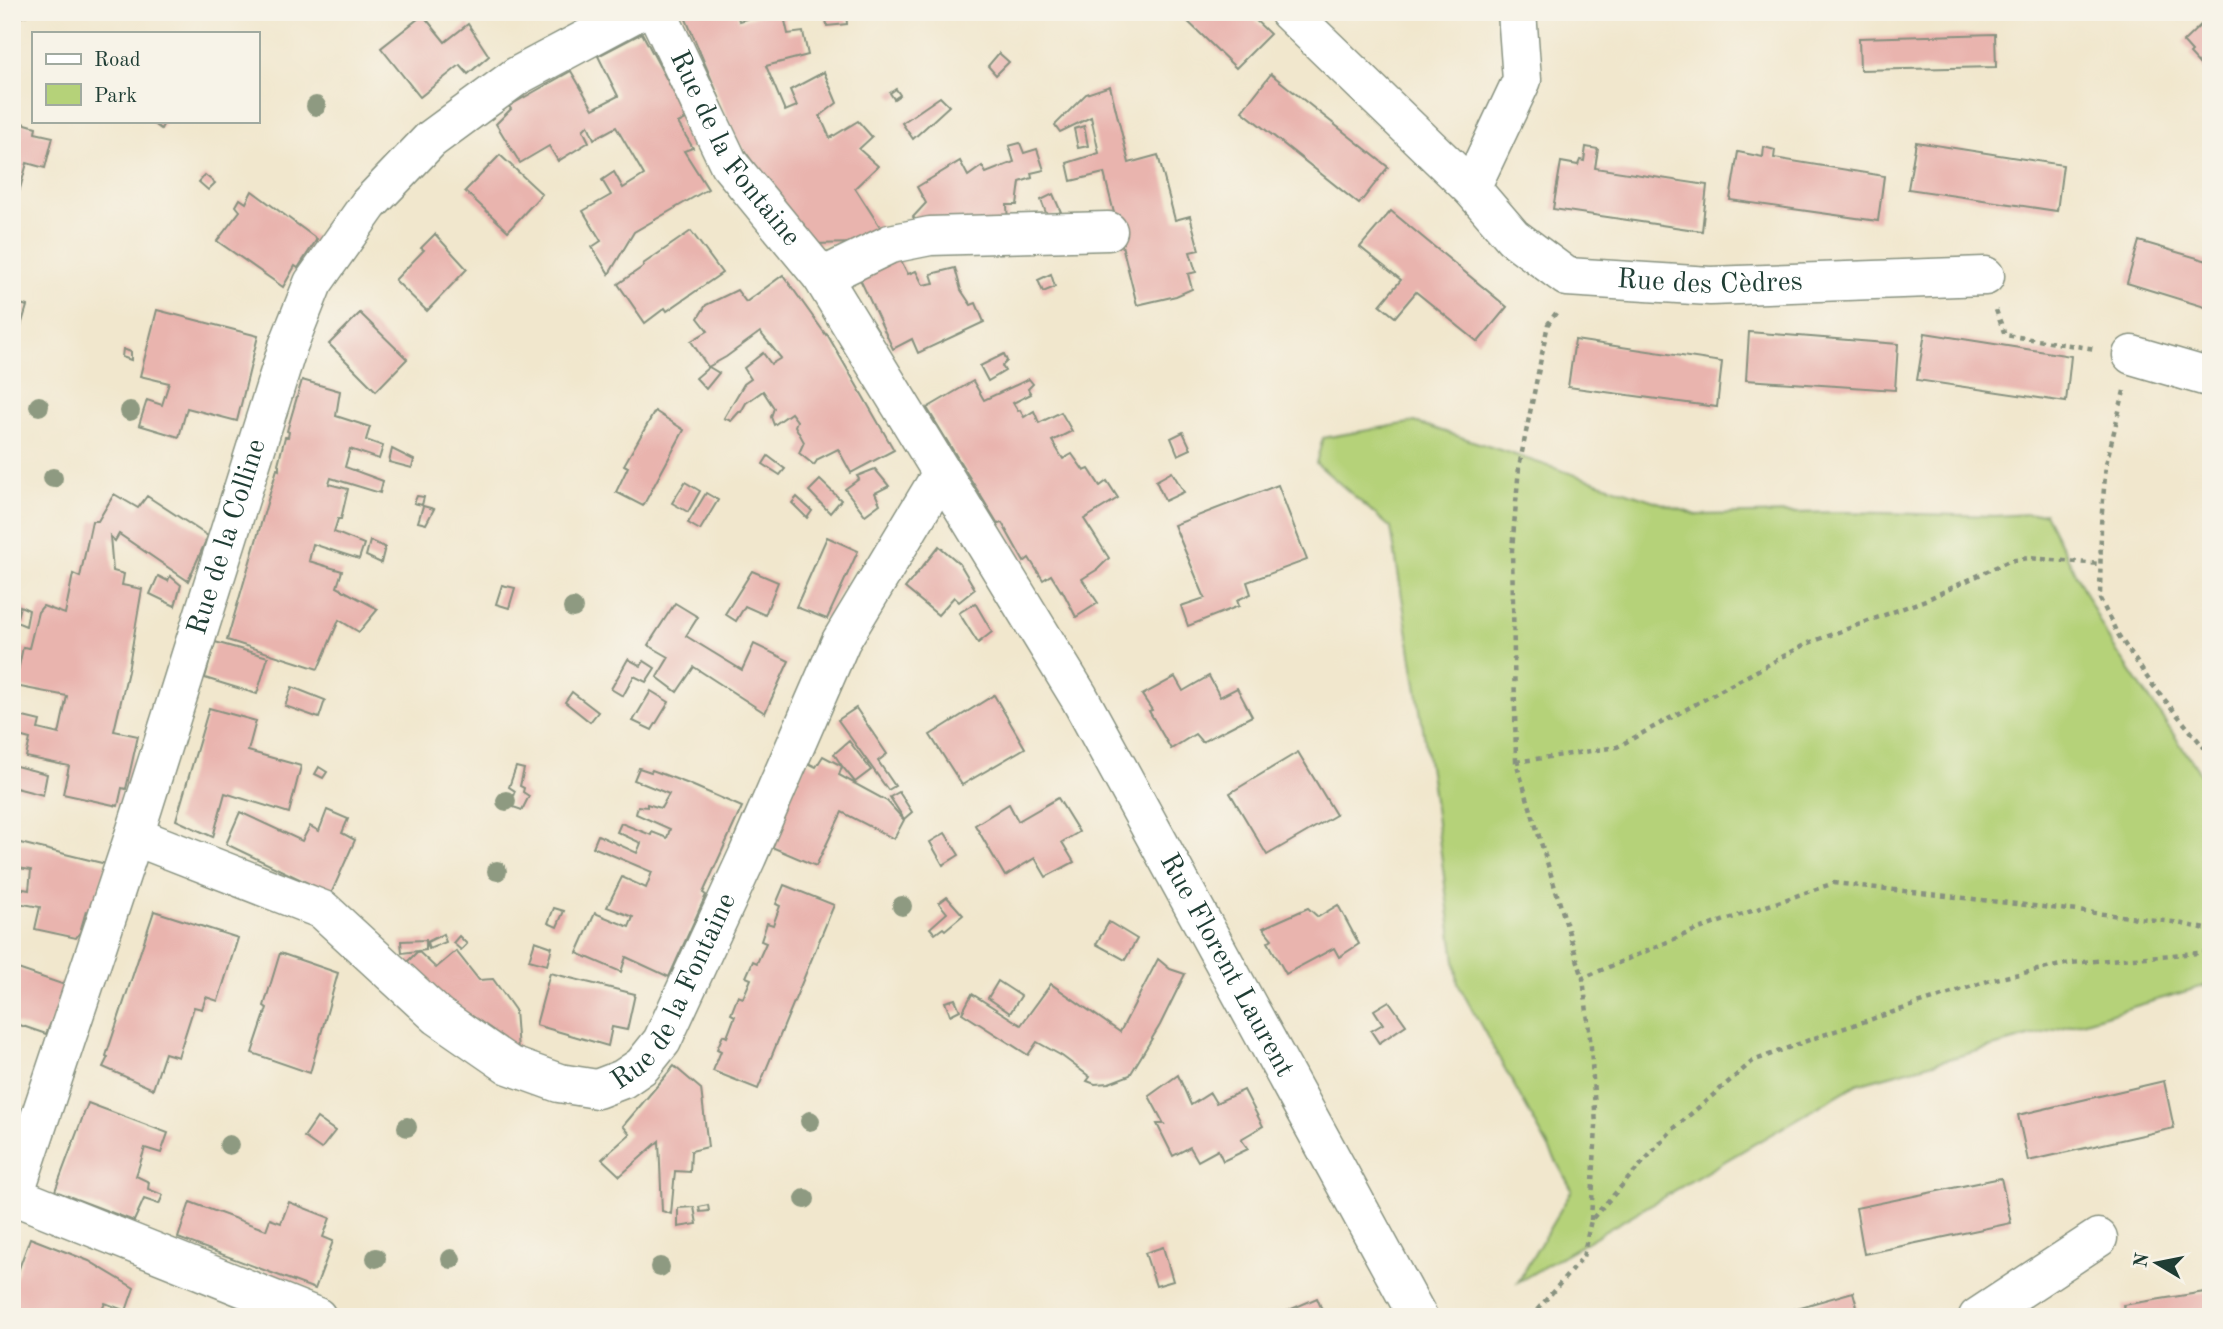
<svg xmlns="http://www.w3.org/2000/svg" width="2223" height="1329" viewBox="0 0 2223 1329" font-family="'Old Standard TT',serif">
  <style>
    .green { fill: #b5d279; stroke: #6a8856; stroke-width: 2 }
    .building { fill: #e9b4ae }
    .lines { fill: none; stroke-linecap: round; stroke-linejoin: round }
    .minor-casing { stroke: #889280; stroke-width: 41 }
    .path { stroke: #889280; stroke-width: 4.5; stroke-dasharray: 5 5; stroke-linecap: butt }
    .minor { stroke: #fff; stroke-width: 38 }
    .tree { fill: #8e9a81 }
    .labels { text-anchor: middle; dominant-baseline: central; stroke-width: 6; stroke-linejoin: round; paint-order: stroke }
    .street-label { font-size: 28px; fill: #1f3d34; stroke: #f7f3e8 }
  </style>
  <rect width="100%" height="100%" fill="#f7f3e8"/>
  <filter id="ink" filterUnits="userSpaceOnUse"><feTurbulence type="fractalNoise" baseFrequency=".0143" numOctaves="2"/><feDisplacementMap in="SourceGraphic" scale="14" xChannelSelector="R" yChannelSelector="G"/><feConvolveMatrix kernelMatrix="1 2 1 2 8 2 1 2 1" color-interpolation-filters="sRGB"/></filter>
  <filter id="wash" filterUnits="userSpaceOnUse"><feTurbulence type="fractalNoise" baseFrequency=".00686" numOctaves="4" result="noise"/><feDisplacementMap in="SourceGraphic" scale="28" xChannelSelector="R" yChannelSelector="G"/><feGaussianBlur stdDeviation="1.57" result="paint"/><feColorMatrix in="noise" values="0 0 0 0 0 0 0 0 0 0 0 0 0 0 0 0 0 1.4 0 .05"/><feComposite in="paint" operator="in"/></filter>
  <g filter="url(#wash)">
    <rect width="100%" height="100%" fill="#f1e7cd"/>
    <!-- green -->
    <polygon class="green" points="1415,422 1697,515 1842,512 1995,516 2045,513 2109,640 2211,789 2211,984 2058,1029 1857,1084 1518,1282 1572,1190 1458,984 1432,785 1391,528 1316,463 1323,438"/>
    <g id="blocks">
      <!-- building -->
      <g class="building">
        <polygon points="12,12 34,12 34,13 12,20"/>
        <polygon points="683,12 737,12 739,21 771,12 783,12 788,34 803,32 808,55 766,66 785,111 797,106 790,90 824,72 837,103 820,116 830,138 858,121 872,137 859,149 878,166 855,188 886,236 858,243 811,244 737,140"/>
        <polygon points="825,12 846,12 847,24 827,26"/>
        <polygon points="1178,12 1247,12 1270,34 1236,68"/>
        <polygon points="423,15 445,42 468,24 489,56 468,74 460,65 420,97 381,48"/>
        <polygon points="2211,15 2211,77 2190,54 2192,52 2183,42"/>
        <polygon points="642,33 675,95 686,119 678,123 693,148 684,151 708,189 634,232 609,274 592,247 601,241 583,211 611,195 602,180 614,172 623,188 644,175 616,127 594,139 588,125 583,130 589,142 558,161 549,146 520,163 496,124 511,109 509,106 571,71 593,109 618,96 598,56"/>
        <polygon points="1995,34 1996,67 1860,70 1859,38"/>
        <polygon points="999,53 1009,62 996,75 988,66"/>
        <polygon points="1271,74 1388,167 1359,204 1242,111"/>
        <polygon points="1110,86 1129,163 1158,155 1175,220 1190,216 1199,250 1190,252 1196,272 1188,274 1192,289 1176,296 1137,305 1104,173 1071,181 1067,163 1099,153 1091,117 1060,132 1055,125 1086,94"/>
        <polygon points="896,89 900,95 894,99 890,93"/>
        <polygon points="940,97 949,106 913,139 902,123"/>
        <polygon points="12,120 36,127 35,133 53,137 45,168 27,163 15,207 12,206"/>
        <polygon points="150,121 165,121 161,129"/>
        <polygon points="1084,126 1088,146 1078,148 1074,129"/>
        <polygon points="1916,142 2063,165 2057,211 1908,189"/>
        <polygon points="1020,143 1024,153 1037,149 1044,170 1031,173 1032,178 1020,182 1017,205 1007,205 1008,224 921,226 913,217 926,203 917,187 960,161 968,176 982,166 986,173 1014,162 1009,146"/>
        <polygon points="1586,147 1598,149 1595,168 1707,185 1702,231 1553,209 1561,162 1578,165 1580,160 1584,161"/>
        <polygon points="1764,147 1775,150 1774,158 1884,176 1878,221 1730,200 1738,152 1763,157"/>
        <polygon points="500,155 542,194 508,231 465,191"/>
        <polygon points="205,175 215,183 208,190 199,182"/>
        <polygon points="252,191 317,239 298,268 295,266 283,287 217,241 240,211 236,206 240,199 246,203"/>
        <polygon points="1053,194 1061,212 1048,218 1041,200"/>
        <polygon points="1391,211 1507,307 1478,342 1416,292 1395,317 1380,305 1401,280 1360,247"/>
        <polygon points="691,231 722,273 667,311 665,308 645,323 618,284 644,266 643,264"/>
        <polygon points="435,234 467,269 427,311 395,280 424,250 421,248"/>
        <polygon points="2139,241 2211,262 2211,309 2127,283"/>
        <polygon points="899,257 908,274 916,271 923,285 934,283 931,274 955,268 961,290 971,305 976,303 984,322 918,353 912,339 893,349 858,275"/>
        <polygon points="1051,274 1055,287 1043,292 1038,280"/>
        <polygon points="783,275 826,335 827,334 894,450 851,473 838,449 818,459 814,465 799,453 804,442 795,426 797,421 791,413 774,425 771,417 774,408 763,391 746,403 741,412 739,412 731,421 724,418 744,384 751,379 744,368 763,353 771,364 781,358 760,332 726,357 708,367 691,341 708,331 698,318 706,305 737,290 746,302"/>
        <polygon points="14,302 27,306 17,339 12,338"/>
        <polygon points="157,310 258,336 237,421 187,408 179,437 139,425 147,400 162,405 169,383 140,376"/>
        <polygon points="360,313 407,359 376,391 329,344"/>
        <polygon points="1749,332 1898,344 1895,390 1746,380"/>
        <polygon points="1925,333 2071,356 2066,402 1917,380"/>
        <polygon points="1575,340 1722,362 1717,407 1568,387"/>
        <polygon points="123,349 131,352 131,360 122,357"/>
        <polygon points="1004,354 1007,361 1002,366 1005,371 988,381 980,366"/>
        <polygon points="709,367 719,373 706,389 696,378"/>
        <polygon points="1029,379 1033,384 1028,389 1031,394 1013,403 1018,411 1020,410 1024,417 1034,411 1039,423 1061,412 1072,431 1052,441 1063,459 1072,454 1084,471 1089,469 1100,486 1107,481 1118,498 1084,519 1109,558 1098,569 1082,579 1098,603 1076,617 1062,590 1061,591 1051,575 1043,580 1029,558 1024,562 1002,523 998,524 927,408 973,381 984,400"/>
        <polygon points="302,380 340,391 336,416 370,427 366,440 383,446 379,459 350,449 345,467 383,481 380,493 331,478 329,484 348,489 341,519 338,519 334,532 364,544 359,559 313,544 309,561 342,571 337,587 378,609 359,632 339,620 318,669 227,640 277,469 279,470 279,465 278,464 285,437 288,437 289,432 287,431"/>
        <polygon points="655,411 684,430 643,506 616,492 628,467 624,465"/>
        <polygon points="1183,432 1191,449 1178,455 1171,438"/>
        <polygon points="392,449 414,460 412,468 389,462"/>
        <polygon points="768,456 785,469 780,475 763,464"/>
        <polygon points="875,469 889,486 875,493 880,504 865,515 845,489 859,479 857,476"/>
        <polygon points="1172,472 1184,492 1165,501 1156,481"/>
        <polygon points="820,480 841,500 830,513 809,491"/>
        <polygon points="685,482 700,491 688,512 672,503"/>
        <polygon points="1278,485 1307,560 1247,582 1251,594 1237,600 1239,606 1188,626 1181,606 1205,598 1174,525"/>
        <polygon points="706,493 718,500 700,530 688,523"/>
        <polygon points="114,494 138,508 147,496 208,536 188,581 119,534 115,541 110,536 113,571 124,574 122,585 142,589 128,671 114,731 138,736 126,789 122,788 118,806 63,794 69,766 26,757 30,739 15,735 19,716 40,721 38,729 59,734 67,696 15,686 23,647 29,648 38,612 43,606 65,614 73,574 80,577 92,521 98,521"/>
        <polygon points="417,496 424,497 422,505 414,503"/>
        <polygon points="797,497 812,511 807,518 792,503"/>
        <polygon points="423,506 434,509 426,524 418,522"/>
        <polygon points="827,537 858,551 827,619 796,607"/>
        <polygon points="370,541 385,547 381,563 366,556"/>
        <polygon points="939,546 960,564 975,589 959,602 954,597 938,615 905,588"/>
        <polygon points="752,571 778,582 765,615 745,606 736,621 725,614"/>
        <polygon points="158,576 168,581 170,576 181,585 175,606 150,594"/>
        <polygon points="502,585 515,588 509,608 496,604"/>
        <polygon points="675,603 698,617 686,636 742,670 754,644 789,661 765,713 694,667 677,692 657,677 669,657 648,645"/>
        <polygon points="975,603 992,632 978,643 959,613"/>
        <polygon points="20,606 29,610 26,626 16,622"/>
        <polygon points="215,642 268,657 257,694 205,678"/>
        <polygon points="628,659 641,666 644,661 655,668 646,682 634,676 623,696 611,689"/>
        <polygon points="1209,676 1220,697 1237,688 1252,716 1202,742 1195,734 1171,749 1149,711 1152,710 1142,695 1175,677 1183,691"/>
        <polygon points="292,687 325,700 319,718 285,706"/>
        <polygon points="651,691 669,702 652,730 633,721"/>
        <polygon points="572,692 598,712 590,722 565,702"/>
        <polygon points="994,695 1025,748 962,785 930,735"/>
        <polygon points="209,708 256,721 248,751 301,766 289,813 225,793 213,837 176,820"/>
        <polygon points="856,708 887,754 878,761 895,786 888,790 838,720"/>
        <polygon points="849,741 871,770 855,782 842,766 839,775 887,801 904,820 894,839 842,812 816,866 767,845 806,762 816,767 823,756 842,766 834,754"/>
        <polygon points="1298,752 1336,815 1267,855 1230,793"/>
        <polygon points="12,765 47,774 43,795 12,787"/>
        <polygon points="319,767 327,772 323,778 315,774"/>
        <polygon points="516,767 524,769 520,786 524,788 523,792 529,796 522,810 513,807 510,803 515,791 509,787"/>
        <polygon points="639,768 651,772 652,770 689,784 742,807 703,893 706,895 669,977 626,957 621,972 577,953 595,913 629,927 633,917 607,907 622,877 646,888 652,872 593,847 598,835 637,853 641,843 617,832 621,823 651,835 652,832 667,838 670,829 636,814 638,806 647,807 647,804 661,808 669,794 634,780"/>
        <polygon points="899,792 912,812 904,819 890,797"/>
        <polygon points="1058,798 1079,832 1062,842 1074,862 1046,877 1035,858 1005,876 975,825 1009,804 1018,821"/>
        <polygon points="327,810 348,819 342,833 355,840 331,894 226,844 240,812 302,841 310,826 319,831"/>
        <polygon points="945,833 959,855 943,865 930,842"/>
        <polygon points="12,841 106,864 93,913 86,911 80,932 76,938 35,929 40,907 12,902 12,887 29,890 31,870 12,867"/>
        <polygon points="784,885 834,905 758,1089 713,1071 721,1051 717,1049 723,1035 727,1037 735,1016 731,1014 738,996 743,998 751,979 746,977 753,961 757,963 766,943 761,941 767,923 773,925 780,906 776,904"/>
        <polygon points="947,897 963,915 945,930 943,928 935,934 930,928 947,913 939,903"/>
        <polygon points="1338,905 1359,944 1339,957 1334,948 1286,974 1268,942 1272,939 1263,928 1308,908 1318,917"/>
        <polygon points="554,908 564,911 557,927 548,923"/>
        <polygon points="154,911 238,938 218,1001 206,997 202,1009 194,1007 178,1057 165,1053 153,1089 103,1067 108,1057 106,1056"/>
        <polygon points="1109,922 1137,939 1125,960 1096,944"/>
        <polygon points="443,934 446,942 429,949 427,942"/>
        <polygon points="459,936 467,944 461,950 453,943"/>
        <polygon points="426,940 426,950 402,953 401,941"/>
        <polygon points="535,941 552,947 547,965 529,960"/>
        <polygon points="418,951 436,968 456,951 479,980 493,979 515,1010 518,1050 451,1007 407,962"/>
        <polygon points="280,953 338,973 310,1073 252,1053 267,1008 264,1006"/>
        <polygon points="1158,959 1170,969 1185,974 1160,1025 1130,1075 1109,1083 1095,1084 1087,1081 1090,1077 1062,1056 1037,1042 1028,1055 962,1013 972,994 1021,1025 1051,984 1120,1032"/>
        <polygon points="15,968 65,985 54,1016 46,1034 14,1023 16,1015 12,1014 12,976"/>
        <polygon points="550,973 635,994 627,1030 612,1027 608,1046 536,1025"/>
        <polygon points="998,981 1021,996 1010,1013 988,998"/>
        <polygon points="955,999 960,1010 950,1015 945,1002"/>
        <polygon points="1389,1001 1406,1025 1379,1043 1371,1031 1383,1024 1374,1010"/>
        <polygon points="674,1066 701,1089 708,1147 691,1151 690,1172 675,1171 671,1214 662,1211 659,1141 620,1176 602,1159 630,1134 623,1126"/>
        <polygon points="1178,1075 1191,1105 1210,1093 1216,1103 1244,1090 1263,1126 1241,1139 1248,1149 1223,1161 1218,1150 1198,1161 1190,1147 1173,1156 1157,1124 1164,1124 1149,1096"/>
        <polygon points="2164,1081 2174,1128 2028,1161 2018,1115"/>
        <polygon points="88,1103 168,1133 161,1153 145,1148 136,1176 149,1182 148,1189 163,1195 159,1204 144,1199 134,1221 55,1191"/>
        <polygon points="317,1118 335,1131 321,1149 304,1137"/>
        <polygon points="2001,1178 2011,1223 1864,1254 1856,1208"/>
        <polygon points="190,1202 266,1230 270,1219 281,1223 289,1202 330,1218 323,1237 333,1241 315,1289 178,1238"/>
        <polygon points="708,1205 709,1211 700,1212 699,1207"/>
        <polygon points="694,1207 697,1224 678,1227 678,1208"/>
        <polygon points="30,1238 89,1261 134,1288 126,1311 105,1303 99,1317 12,1317 12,1288"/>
        <polygon points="1163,1247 1173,1281 1156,1286 1145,1253"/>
        <polygon points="2211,1291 2211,1317 2125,1317 2123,1305"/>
        <polygon points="1853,1292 1860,1317 1769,1317 1769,1316"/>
        <polygon points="1317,1298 1325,1317 1273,1317"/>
      </g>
    </g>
  </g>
  <g filter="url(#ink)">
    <use href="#blocks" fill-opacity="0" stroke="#889280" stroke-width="2"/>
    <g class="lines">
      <defs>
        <g id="minor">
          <path id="s1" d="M657,12l72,152 93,113 257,420 339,620"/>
          <path id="s2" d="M1289,12l182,176 42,49 54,40 143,9 275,-10"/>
          <polyline points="1471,188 1522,80 1517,12"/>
          <polyline points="822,277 890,244 930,236 1108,231"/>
          <polyline points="2132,355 2211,378"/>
          <path id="s3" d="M134,836l189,74 115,106 71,49 50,18 38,6 26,-10 19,-13 20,-25 85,-184 94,-216 101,-168"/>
          <polyline points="12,1195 317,1317"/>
          <path id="s4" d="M12,1201l122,-365 154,-490 25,-63 56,-79 61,-64 87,-64 120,-64"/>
          <polyline points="1978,1317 2098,1238"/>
        </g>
      </defs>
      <!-- minor casing -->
      <use href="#minor" class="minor-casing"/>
      <!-- path -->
      <g class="path">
        <polyline points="1996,310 2005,335 2095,349"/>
        <polyline points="1556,313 1548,324 1519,467 1512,550 1516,762 1583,978"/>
        <polyline points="2124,391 2106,464 2101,524 2100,599 2117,633 2151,683 2211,756"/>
        <polyline points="1516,762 1617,747 1806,644 1928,599 2009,561 2029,558 2100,564"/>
        <polyline points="1591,1220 1596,1126 1591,1047 1583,978 1693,931 1834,883 2173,922 2211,930"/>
        <polyline points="1531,1317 1583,1257 1591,1220 1672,1130 1753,1061 1820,1036 1991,980 2070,963 2211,952"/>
      </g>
      <!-- minor -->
      <use href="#minor" class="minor"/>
    </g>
    <!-- trees -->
    <g class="tree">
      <circle cx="316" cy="106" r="10"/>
      <circle cx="39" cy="406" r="10"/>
      <circle cx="130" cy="411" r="10"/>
      <circle cx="53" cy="478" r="10"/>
      <circle cx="573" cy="608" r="10"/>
      <circle cx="506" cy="801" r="10"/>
      <circle cx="497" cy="871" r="10"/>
      <circle cx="902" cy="906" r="10"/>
      <circle cx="810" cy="1121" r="10"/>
      <circle cx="407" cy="1127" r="10"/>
      <circle cx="229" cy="1145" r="10"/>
      <circle cx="805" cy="1199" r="10"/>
      <circle cx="376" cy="1258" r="10"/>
      <circle cx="451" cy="1259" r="10"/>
      <circle cx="660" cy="1267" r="10"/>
    </g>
  </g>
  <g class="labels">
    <!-- street labels -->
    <g class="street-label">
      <text stroke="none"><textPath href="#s1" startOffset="158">Rue de la Fontaine</textPath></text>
      <text stroke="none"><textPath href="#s2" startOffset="528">Rue des Cèdres</textPath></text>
      <text stroke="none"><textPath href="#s4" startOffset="698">Rue de la Colline</textPath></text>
      <text stroke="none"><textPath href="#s1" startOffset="1113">Rue Florent Laurent</textPath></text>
      <text stroke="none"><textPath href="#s3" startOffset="668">Rue de la Fontaine</textPath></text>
    </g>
  </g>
  <!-- margin -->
  <rect width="2223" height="1329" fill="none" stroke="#f7f3e8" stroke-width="42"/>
  <!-- legend -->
  <rect x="32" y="32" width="228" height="91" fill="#f7f3e8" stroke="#a1aaa0" stroke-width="2"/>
  <rect x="46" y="54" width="35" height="10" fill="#ffffff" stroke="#a1aaa0" stroke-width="2"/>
  <text x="94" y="66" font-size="21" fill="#1f3d34">Road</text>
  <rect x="46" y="84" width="35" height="21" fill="#b5d279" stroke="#a1aaa0" stroke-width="2"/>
  <text x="94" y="102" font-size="21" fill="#1f3d34">Park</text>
  <!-- north arrow -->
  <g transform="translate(2157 1263) rotate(280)" stroke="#f7f3e8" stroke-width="5" paint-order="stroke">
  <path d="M0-5L12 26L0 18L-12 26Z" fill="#1f3d34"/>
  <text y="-10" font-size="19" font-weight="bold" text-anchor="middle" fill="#1f3d34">N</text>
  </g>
</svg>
